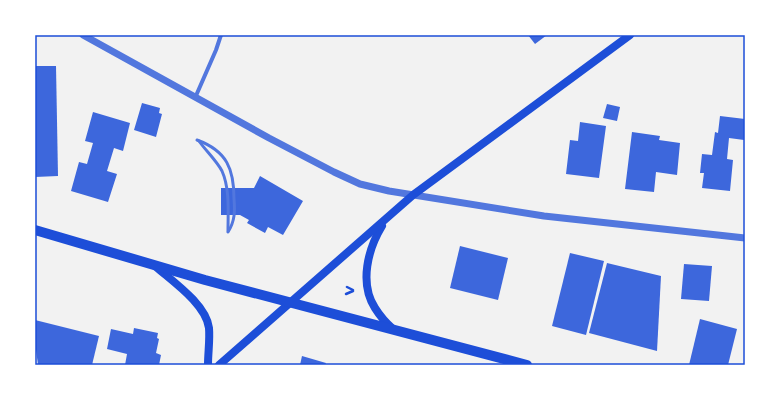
<svg xmlns="http://www.w3.org/2000/svg" width="780" height="400" viewBox="0 0 780 400" font-family="'Fira Sans',sans-serif">
  <style>
    .building { fill: #3d67dc }
    .lines { fill: none; stroke-linecap: round; stroke-linejoin: round }
    .path { stroke: #1d4ed8; stroke-width: 2.5 }
    .service { stroke: #5277de; stroke-width: 3 }
    .minor { stroke: #5277de; stroke-width: 4 }
    .tertiary { stroke: #5277de; stroke-width: 7 }
    .secondary { stroke: #1d4ed8; stroke-width: 8 }
    .primary { stroke: #1d4ed8; stroke-width: 10 }
    .neatline { fill: none; stroke: #1d4ed8; stroke-width: 1.5 }
  </style>
  <rect width="100%" height="100%" fill="#f2f2f2"/>
  <!-- building -->
  <g class="building">
    <polygon points="528,35 547,35 535,44"/>
    <polygon points="35,66 56,66 58,176 35,177"/>
    <polygon points="142,103 160,108 159,113 162,114 156,137 134,130"/>
    <polygon points="607,104 620,107 617,121 603,118"/>
    <polygon points="93,112 130,123 123,151 114,148 107,171 117,174 108,202 71,191 79,162 87,164 93,143 85,141"/>
    <polygon points="720,116 745,119 744,140 729,138 727,159 733,160 730,191 702,188 704,173 700,173 702,154 712,155 715,132 718,133"/>
    <polygon points="580,122 606,126 599,178 566,174 570,140 578,141"/>
    <polygon points="632,132 660,136 659,140 680,143 677,175 656,172 654,192 625,189"/>
    <polygon points="260,176 303,201 283,235 268,227 265,233 247,223 249,220 240,215 221,215 221,188 254,188"/>
    <polygon points="460,246 508,258 498,300 450,288"/>
    <polygon points="570,253 604,261 586,335 552,326"/>
    <polygon points="607,263 661,276 657,351 589,333"/>
    <polygon points="684,264 712,266 709,301 681,299"/>
    <polygon points="700,319 737,329 728,365 689,365"/>
    <polygon points="35,320 99,336 92,365 38,365 35,342"/>
    <polygon points="134,328 158,333 157,338 159,339 156,353 161,355 159,365 125,365 127,354 107,349 111,329 133,334"/>
    <polygon points="302,356 326,363 325,365 300,365"/>
  </g>
  <g class="lines">
    <!-- path -->
    <g class="path">
      <polyline points="347,287 353,290"/>
      <polyline points="346,294 353,291"/>
    </g>
    <!-- service -->
    <g class="service">
      <path d="M197,140c30,11 37,29 37,59 1,12 1,22 -6,33"/>
      <path d="M199,141c7,10 17,19 23,30 8,18 6,41 6,60"/>
    </g>
    <!-- minor -->
    <polyline class="minor" points="195,98 216,50 221,35"/>
    <!-- tertiary -->
    <polyline class="tertiary" points="83,35 269,138 334,172 360,184 389,191 544,216 745,238"/>
    <!-- secondary -->
    <g class="secondary">
      <path d="M382,226c-14,23 -23,57 -7,82 5,8 11,15 18,21"/>
      <path d="M155,266c17,15 51,38 54,62 1,12 -1,25 -1,37"/>
      <polyline points="219,365 413,195 630,35"/>
    </g>
    <!-- primary -->
    <polyline class="primary" points="35,230 205,280 527,365"/>
  </g>
  <!-- border -->
  <rect width="780" height="400" fill="none" stroke="#ffffff" stroke-width="72"/>
  <rect x="36" y="36" width="708" height="328" class="neatline"/>
</svg>
